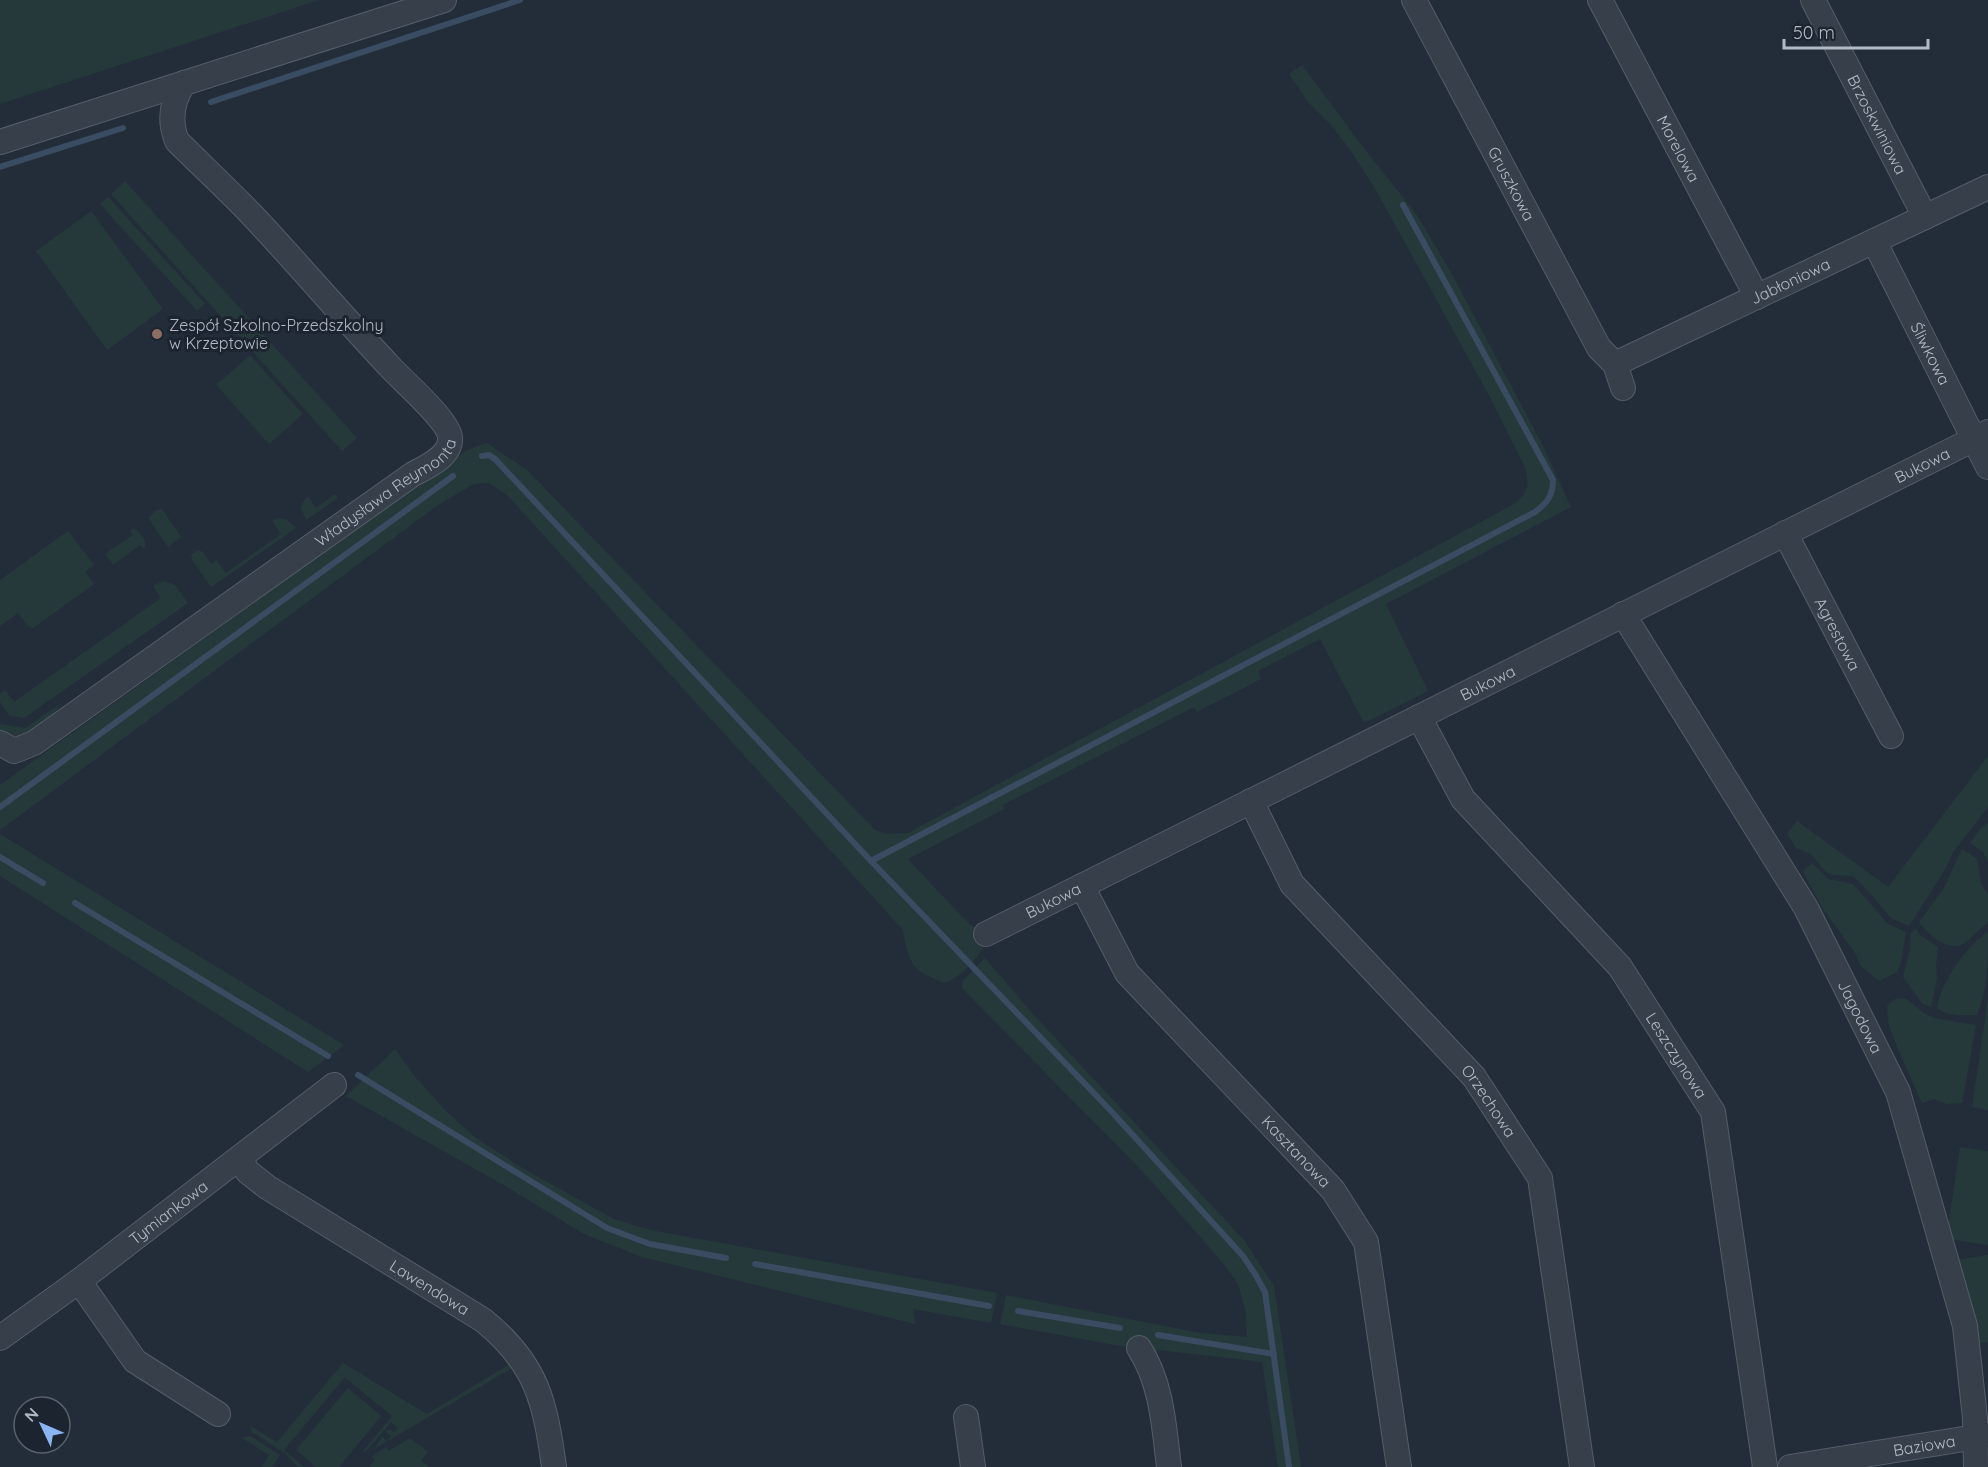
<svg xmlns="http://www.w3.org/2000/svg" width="1988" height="1467" viewBox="0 0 1988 1467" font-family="Quicksand,sans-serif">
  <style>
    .green { fill: #25393b }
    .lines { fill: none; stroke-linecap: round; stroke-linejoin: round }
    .stream { stroke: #394c62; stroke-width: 6 }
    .minor-casing { stroke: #555d68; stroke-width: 26 }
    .minor { stroke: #373f4a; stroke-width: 24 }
    .education-dot { fill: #8d6e63; stroke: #1c242f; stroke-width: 2 }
    .labels { text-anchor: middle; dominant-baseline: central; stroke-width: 6; stroke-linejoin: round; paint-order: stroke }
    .street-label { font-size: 16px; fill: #b2bac6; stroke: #1c242f }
    .poi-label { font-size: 16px; fill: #b2bac6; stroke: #1c242f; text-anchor: start }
  </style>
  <rect width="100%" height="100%" fill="#232d3a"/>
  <!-- green -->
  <g class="green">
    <polygon points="0,0 319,0 0,104"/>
    <path d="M1302,65l67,90 48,60 36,61 90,170 28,61 -185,97 42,87 -64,32 -44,-84 -62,32 3,8 -64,33 -3,-5 -191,98 1,4 -96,50 59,63 10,7 9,14c-11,18 -21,31 -41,40 -34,-13 -35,-17 -42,-53l-395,-434 -19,-13 -15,1 -36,21 -438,325v-45l467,-335 20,-7 41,28 347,359 13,4 20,-1 606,-329 9,-8 5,-10 -2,-17 -35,-70 -115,-209 -25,-39 -20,-26 -23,-23 -19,-28z"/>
    <polygon points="125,181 357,438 342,451 111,194"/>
    <polygon points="108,197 205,304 197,311 100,204"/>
    <polygon points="91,211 163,309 107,350 36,251"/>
    <polygon points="250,355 303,414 269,444 216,385"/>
    <polygon points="335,494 338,498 306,520 301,508 302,503 308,496 316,508"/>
    <polygon points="162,509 181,537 168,547 148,518 157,510"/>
    <polygon points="277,518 286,519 296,528 211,587 192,560 191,555 198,550 203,552 211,564 216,560 226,573 281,534 272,521"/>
    <path d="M134,529l3,1c4,6 12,12 7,19l-4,-4 -27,20 -8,-11 28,-19 -3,-5z"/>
    <polygon points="68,531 94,565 85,572 94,584 33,628 29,627 18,613 0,626 0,580"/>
    <polygon points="163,581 175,585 188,603 24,718 10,716 0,702 0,694 5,690 14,702 161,598 153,586"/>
    <polygon points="59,704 52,721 20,737 0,731 0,724 26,728"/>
    <polygon points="1988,756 1988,807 1954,851 1943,873 1909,926 1891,918 1871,894 1853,876 1833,875 1825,871 1811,854 1796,848 1787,834 1797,821 1888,887"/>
    <polygon points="1988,823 1988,862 1983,852 1970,843 1981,828"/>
    <polygon points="0,834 344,1045 308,1072 0,876"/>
    <path d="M1962,849l15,10 4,25 7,10v29c-10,5 -17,18 -27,22 -16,5 -34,-12 -42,-23l25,-34z"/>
    <polygon points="1812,863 1828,879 1853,884 1888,924 1906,932 1901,963 1897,972 1879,981 1860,965 1855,953 1821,906 1803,871"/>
    <polygon points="1916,928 1920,935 1938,947 1936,967 1937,979 1931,1007 1922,1003 1903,977 1910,950 1911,933"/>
    <path d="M1988,932c0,28 0,57 -11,83 -15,0 -28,2 -40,-7 4,-26 30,-63 51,-76z"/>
    <polygon points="985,958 1032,1013 1244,1240 1274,1286 1301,1467 1278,1467 1262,1362 1115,1345 1000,1324 1006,1295 1200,1333 1247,1337 1246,1313 1238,1284 1223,1263 1145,1174 962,988 963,981"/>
    <polygon points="1905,998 1924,1013 1934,1018 1976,1025 1962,1103 1947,1104 1934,1099 1922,1103 1898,1049 1889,1026 1887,1006 1895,999"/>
    <polygon points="1988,999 1988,1110 1972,1107"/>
    <polygon points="395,1049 416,1078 445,1110 476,1138 524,1169 614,1219 650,1230 997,1293 991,1323 913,1309 915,1324 642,1257 582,1233 509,1188 346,1096"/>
    <polygon points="1960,1147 1988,1151 1988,1245 1948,1239 1947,1234"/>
    <polygon points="1988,1255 1988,1342 1977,1344 1955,1260"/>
    <polygon points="343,1363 427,1414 510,1364 512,1368 374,1449 382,1437 387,1441 391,1436 386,1432 389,1429 394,1432 398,1428 391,1422 365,1452 363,1451 392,1416 345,1377 284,1450 304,1467 298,1467 285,1453 252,1432 250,1426 277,1442"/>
    <polygon points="348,1388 381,1416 339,1467 316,1467 296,1450"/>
    <polygon points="250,1436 280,1455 272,1467 262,1467 269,1455 242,1438"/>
    <polygon points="410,1438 428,1452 421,1461 429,1467 369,1467 375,1460 372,1456 386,1447 389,1451"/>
  </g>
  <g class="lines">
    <!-- stream -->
    <g class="stream">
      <polyline points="211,102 520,0"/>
      <polyline points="0,167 123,128"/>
      <polyline points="482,456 489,455 495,459 871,861 1111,1111 1243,1256 1255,1274 1265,1292 1289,1467"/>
      <polyline points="0,807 453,476"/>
      <polyline points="0,857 43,883"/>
      <path d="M871,861l664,-349c12,-9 18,-16 18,-32l-150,-275"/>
      <polyline points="75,903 328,1056"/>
      <polyline points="358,1075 607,1228 650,1244 726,1258"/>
      <polyline points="755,1264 989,1306"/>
      <polyline points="1018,1311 1120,1328"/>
      <polyline points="1158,1335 1274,1354"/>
    </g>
    <defs>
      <g id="minor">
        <path id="s1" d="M1414,0l185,348 16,16"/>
        <path id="s2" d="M1600,0l157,297"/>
        <path id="s3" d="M1813,0l112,217"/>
        <polyline points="0,142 444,0"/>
        <path id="s4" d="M1874,241l114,226"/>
        <path id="s5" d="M1623,388l-8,-24 373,-177"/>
        <path id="s6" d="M1785,533l106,203"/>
        <path id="s7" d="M1623,614l183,294 92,184 67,234 10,92 1,49"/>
        <path id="s8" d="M1419,717l44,82 157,168 93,145 52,355"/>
        <path id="s9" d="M0,743l14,8 20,-8 379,-269c13,-7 39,-18 37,-37 -2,-17 -46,-55 -59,-69 -47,-50 -92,-103 -139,-153 -24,-25 -50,-49 -75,-74 -8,-20 -6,-39 7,-58"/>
        <path id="s10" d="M1251,801l41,83 182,193 66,101 42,289"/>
        <path id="s11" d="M1082,886l45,87 206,217 33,52 33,225"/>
        <path id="s12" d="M986,934l1002,-502"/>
        <path id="s13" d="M239,1159l9,13 19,15 216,133c54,44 62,81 71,147"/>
        <polyline points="79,1281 135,1361 218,1414"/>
        <path id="s14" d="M0,1338l79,-57 255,-196"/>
        <path d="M1139,1348c23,35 25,79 30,119"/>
        <polyline points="966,1417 973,1467"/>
        <path id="s15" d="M1790,1467l198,-32"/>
      </g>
    </defs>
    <!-- minor casing -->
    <use href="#minor" class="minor-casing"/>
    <!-- minor -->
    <use href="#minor" class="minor"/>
  </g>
  <!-- markers -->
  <circle class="education-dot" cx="157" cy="334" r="6"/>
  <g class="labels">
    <!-- street labels -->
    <g class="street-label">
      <text stroke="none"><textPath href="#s3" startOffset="140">Brzoskwiniowa</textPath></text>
      <text stroke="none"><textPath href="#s2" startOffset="168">Morelowa</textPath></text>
      <text stroke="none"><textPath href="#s1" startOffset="208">Gruszkowa</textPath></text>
      <text stroke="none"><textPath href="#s5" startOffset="219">Jabłoniowa</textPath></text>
      <text stroke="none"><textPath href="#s4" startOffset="126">Śliwkowa</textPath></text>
      <text stroke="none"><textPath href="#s12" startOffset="1047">Bukowa</textPath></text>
      <text stroke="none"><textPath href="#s9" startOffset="470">Władysława Reymonta</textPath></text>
      <text stroke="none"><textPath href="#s6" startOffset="114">Agrestowa</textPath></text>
      <text stroke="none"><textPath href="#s12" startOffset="561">Bukowa</textPath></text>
      <text stroke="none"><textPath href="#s12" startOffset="75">Bukowa</textPath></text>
      <text stroke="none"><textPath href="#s7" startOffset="468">Jagodowa</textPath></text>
      <text stroke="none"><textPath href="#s8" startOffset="428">Leszczynowa</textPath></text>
      <text stroke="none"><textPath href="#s10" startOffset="386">Orzechowa</textPath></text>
      <text stroke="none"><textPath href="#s11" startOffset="344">Kasztanowa</textPath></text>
      <text stroke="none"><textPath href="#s14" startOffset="210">Tymiankowa</textPath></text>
      <text stroke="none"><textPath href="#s13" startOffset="231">Lawendowa</textPath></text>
      <text stroke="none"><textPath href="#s15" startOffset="136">Baziowa</textPath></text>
    </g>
    <!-- poi labels -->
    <g class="poi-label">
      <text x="169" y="325">Zespół Szkolno-Przedszkolny<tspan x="169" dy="18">w Krzeptowie</tspan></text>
    </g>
  </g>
  <!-- north arrow -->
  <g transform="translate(42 1425) rotate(314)"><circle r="28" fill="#1c242f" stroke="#58606b" stroke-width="1.5"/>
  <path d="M0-4.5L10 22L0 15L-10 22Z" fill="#8ab5f3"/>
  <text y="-9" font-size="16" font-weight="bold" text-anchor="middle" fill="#b2bac6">N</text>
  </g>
  <!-- scale -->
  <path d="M1784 39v9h144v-9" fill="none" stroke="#b2bac6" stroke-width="3"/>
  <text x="1793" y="39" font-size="18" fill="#b2bac6" stroke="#1c242f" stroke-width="4.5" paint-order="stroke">50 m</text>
</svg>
